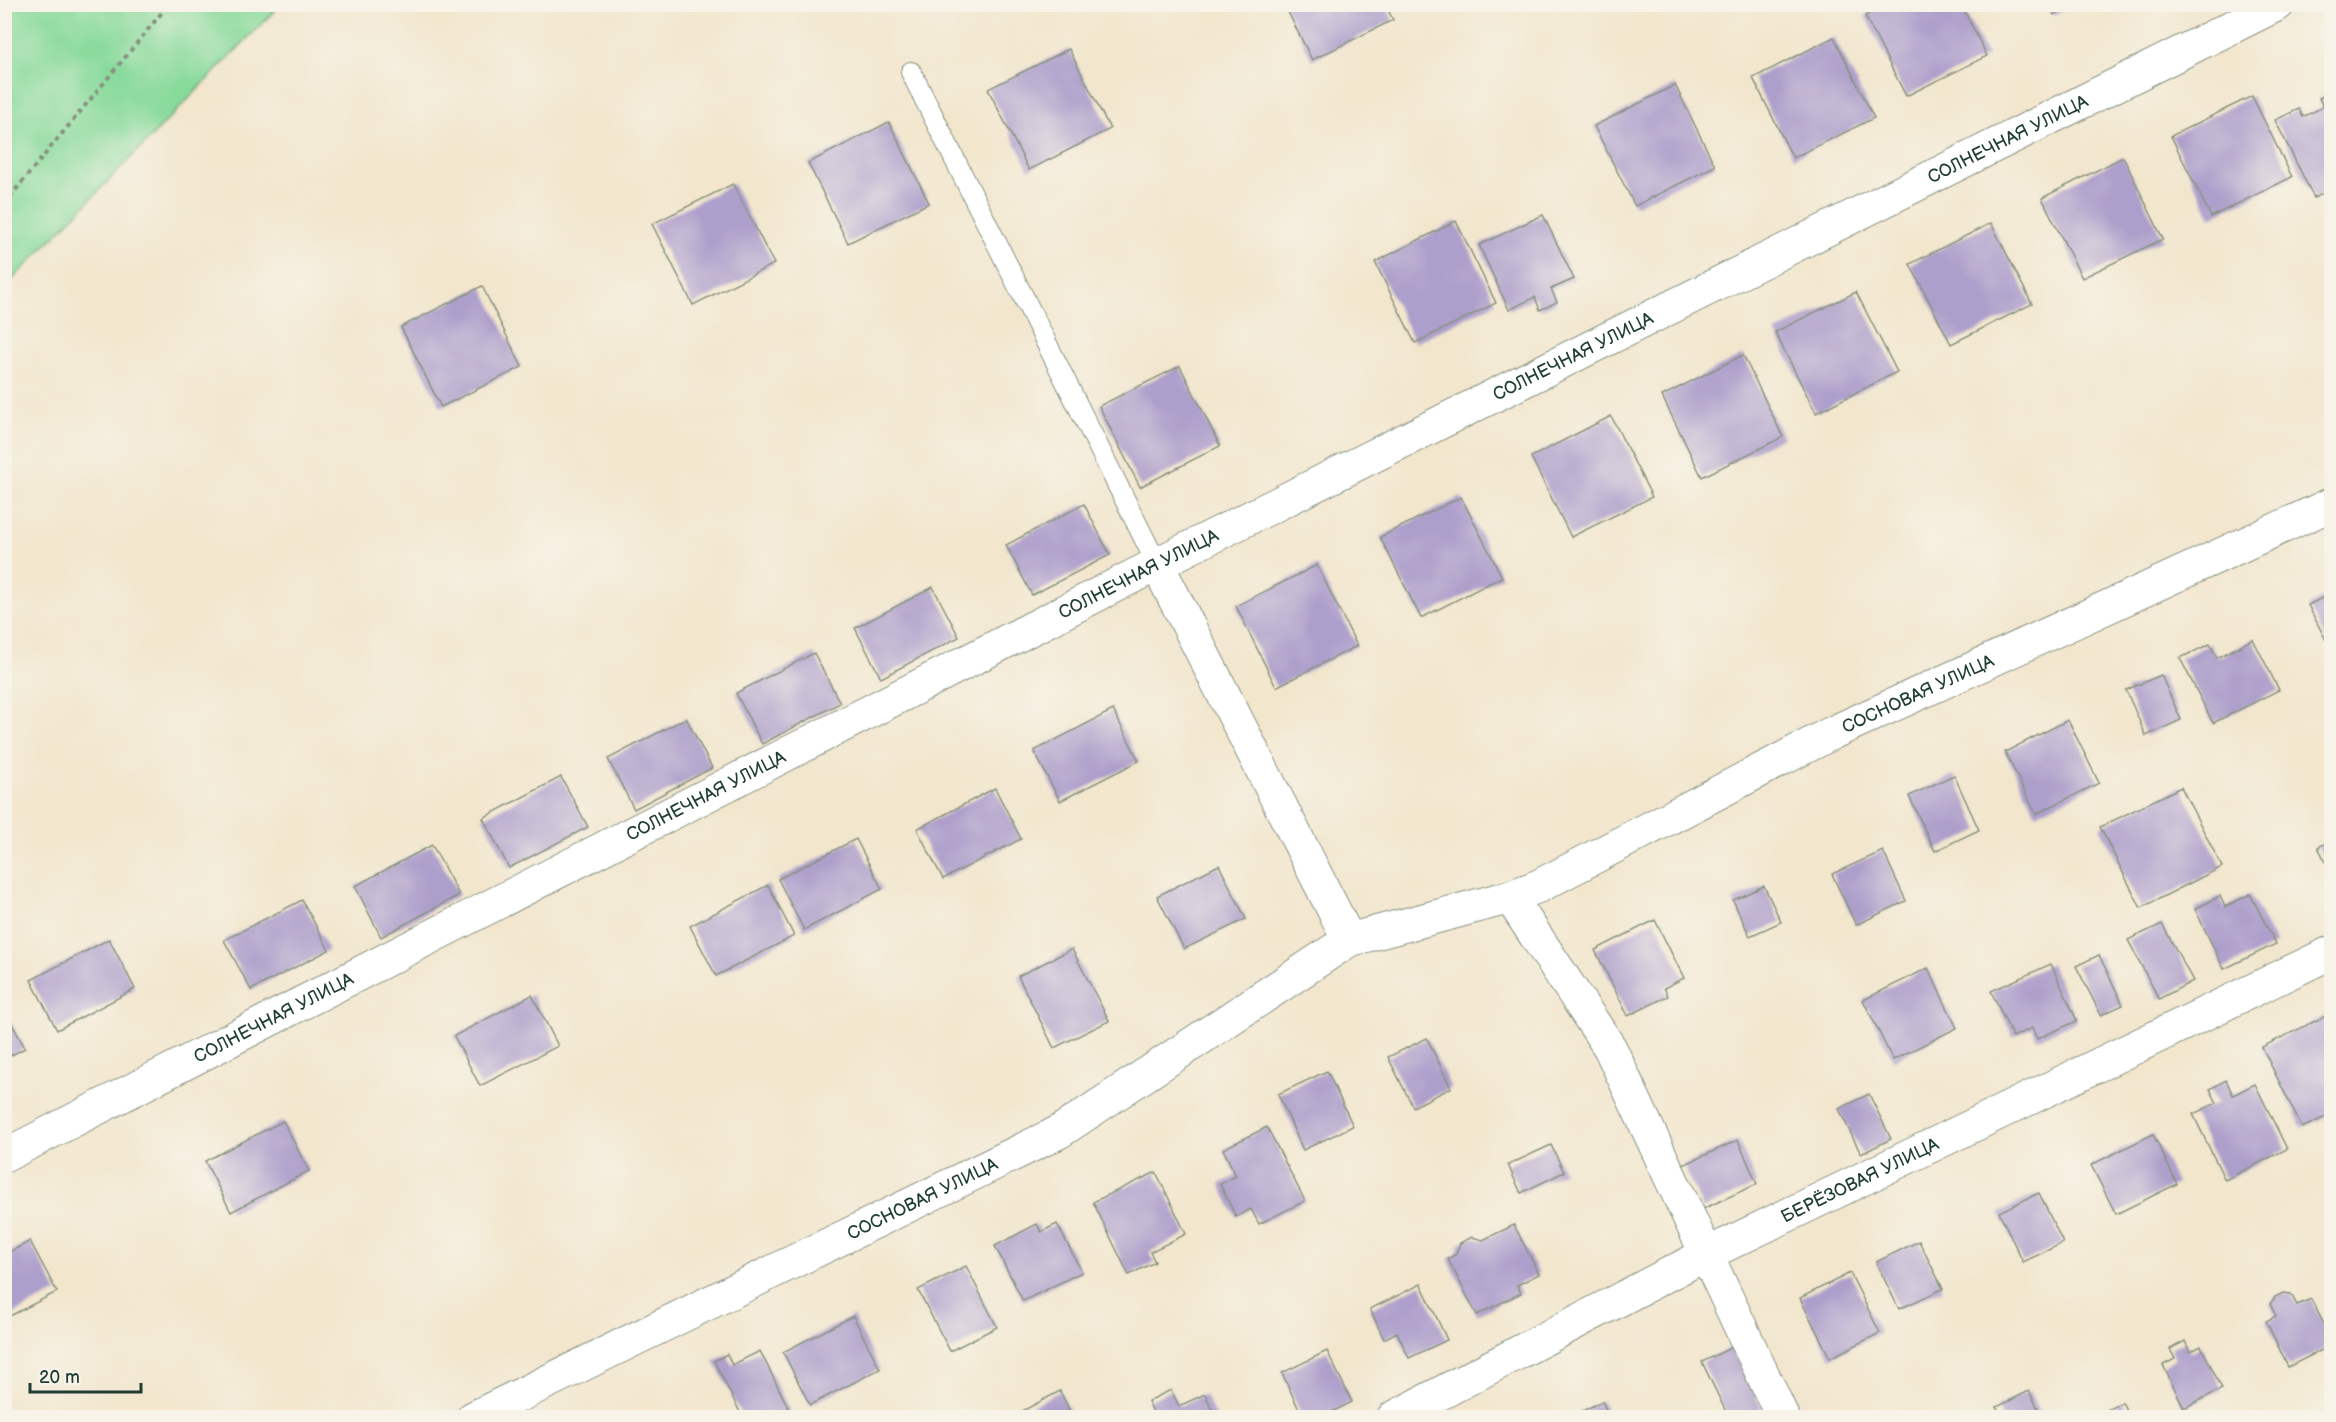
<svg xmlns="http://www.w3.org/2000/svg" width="2336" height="1422" viewBox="0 0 2336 1422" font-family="'Balsamiq Sans',sans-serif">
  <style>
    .green { fill: #88da9b; stroke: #548c68; stroke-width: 1.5 }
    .building { fill: #ad9fcb }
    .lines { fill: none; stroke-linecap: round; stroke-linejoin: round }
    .lane-casing { stroke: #889280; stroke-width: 22 }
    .street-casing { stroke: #889280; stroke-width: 35 }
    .path { stroke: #889280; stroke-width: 4; stroke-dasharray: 4.5 4.5; stroke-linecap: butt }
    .lane { stroke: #fff; stroke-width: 20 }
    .street { stroke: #fff; stroke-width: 33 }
    .labels { text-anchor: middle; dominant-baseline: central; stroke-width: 4.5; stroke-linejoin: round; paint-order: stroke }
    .street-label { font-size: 18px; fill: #1f3d34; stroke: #f7f3e8 }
  </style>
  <rect width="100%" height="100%" fill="#f7f3e8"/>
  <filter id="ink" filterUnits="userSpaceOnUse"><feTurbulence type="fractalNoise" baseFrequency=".0167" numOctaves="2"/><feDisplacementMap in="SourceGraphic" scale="12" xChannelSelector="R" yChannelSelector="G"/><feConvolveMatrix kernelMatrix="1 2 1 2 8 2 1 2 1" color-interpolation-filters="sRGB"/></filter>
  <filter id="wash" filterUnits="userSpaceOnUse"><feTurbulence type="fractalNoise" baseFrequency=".008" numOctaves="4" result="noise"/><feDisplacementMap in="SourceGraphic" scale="24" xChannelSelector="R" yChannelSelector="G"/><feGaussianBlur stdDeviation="1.35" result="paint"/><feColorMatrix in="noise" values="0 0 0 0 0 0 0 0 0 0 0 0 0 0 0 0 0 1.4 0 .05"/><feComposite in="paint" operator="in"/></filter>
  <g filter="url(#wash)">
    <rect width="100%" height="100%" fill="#f2e6cd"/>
    <!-- green -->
    <polygon class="green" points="5,4 280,5 5,287 4,5"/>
    <g id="blocks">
      <!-- building -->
      <g class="building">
        <polygon points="1284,4 1385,4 1393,20 1312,60"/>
        <polygon points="1887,4 1961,4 1987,56 1906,96 1865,16"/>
        <polygon points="2049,4 2075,4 2054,15"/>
        <polygon points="1834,37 1874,118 1793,158 1753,78"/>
        <polygon points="1069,49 1110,129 1029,170 988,89"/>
        <polygon points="1675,85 1715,166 1635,206 1594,126"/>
        <polygon points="2332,92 2332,189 2314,198 2275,120 2299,109 2303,117 2323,107 2319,98"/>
        <polygon points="2252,96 2292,177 2211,217 2171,136"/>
        <polygon points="889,122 929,203 848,243 808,163"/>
        <polygon points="2123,157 2163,239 2082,278 2042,198"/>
        <polygon points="733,184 774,264 693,305 652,224"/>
        <polygon points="1543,215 1574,279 1551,289 1557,302 1540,310 1535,297 1509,310 1479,245"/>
        <polygon points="1456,221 1496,303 1415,343 1375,262"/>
        <polygon points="1991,223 2032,304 1951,344 1910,264"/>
        <polygon points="482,286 522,367 441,407 401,327"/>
        <polygon points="1856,292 1897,372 1816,413 1775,332"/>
        <polygon points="1743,355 1783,437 1702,477 1662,396"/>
        <polygon points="1180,366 1220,446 1140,487 1099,406"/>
        <polygon points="1611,416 1652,497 1571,537 1531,457"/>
        <polygon points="1461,497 1502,577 1421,618 1380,537"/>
        <polygon points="1084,504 1110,555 1032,595 1006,545"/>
        <polygon points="1317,565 1357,646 1276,687 1236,606"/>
        <polygon points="933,587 959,637 881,678 855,628"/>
        <polygon points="2332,593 2332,652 2308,605"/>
        <polygon points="2253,639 2279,690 2213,723 2180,658 2210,644 2217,658"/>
        <polygon points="814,653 840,703 762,744 736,693"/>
        <polygon points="2161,675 2181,720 2146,736 2126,690"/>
        <polygon points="1113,710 1139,761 1060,801 1034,751"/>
        <polygon points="686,718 712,768 634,809 608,759"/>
        <polygon points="2068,720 2099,783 2036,814 2005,752"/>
        <polygon points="1954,775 1979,830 1935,851 1909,796"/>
        <polygon points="561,777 588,827 509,868 483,818"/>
        <polygon points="2181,787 2222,867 2141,908 2100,827"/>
        <polygon points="995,788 1021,839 943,879 917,829"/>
        <polygon points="856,839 882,889 804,930 778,879"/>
        <polygon points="2332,840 2332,874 2318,847"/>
        <polygon points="432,845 459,895 381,937 355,886"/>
        <polygon points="1883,851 1906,901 1856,925 1832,874"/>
        <polygon points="1219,865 1246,919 1184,949 1157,896"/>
        <polygon points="768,885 794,936 716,976 690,926"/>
        <polygon points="1764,886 1781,922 1750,936 1733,900"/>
        <polygon points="2250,894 2276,944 2224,969 2195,909 2220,896 2225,907"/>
        <polygon points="302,900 329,950 251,990 224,940"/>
        <polygon points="1655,920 1684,978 1664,988 1668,996 1628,1016 1595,950"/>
        <polygon points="2162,924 2193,981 2159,999 2128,940"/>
        <polygon points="109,939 135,989 57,1030 31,980"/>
        <polygon points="1072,949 1109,1021 1054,1048 1018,976"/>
        <polygon points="2099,955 2123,1005 2101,1015 2076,966"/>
        <polygon points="2051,964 2077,1021 2037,1039 2032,1028 2013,1037 1991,991"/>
        <polygon points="1928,968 1957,1028 1893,1060 1863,1000"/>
        <polygon points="532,995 558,1046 480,1086 454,1036"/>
        <polygon points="4,1009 25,1048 4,1059"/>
        <polygon points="2332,1013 2332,1114 2302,1128 2262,1047"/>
        <polygon points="1427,1038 1451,1088 1413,1107 1388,1057"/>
        <polygon points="1327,1071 1353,1126 1303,1150 1278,1094"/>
        <polygon points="2226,1080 2233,1095 2255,1084 2287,1149 2225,1180 2193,1114 2217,1103 2210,1089"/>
        <polygon points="1869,1094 1891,1139 1861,1154 1839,1109"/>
        <polygon points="283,1121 309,1171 231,1212 205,1161"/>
        <polygon points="1267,1127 1305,1201 1259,1224 1251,1209 1236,1217 1220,1184 1236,1176 1223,1149"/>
        <polygon points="2153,1134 2177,1184 2116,1214 2091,1165"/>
        <polygon points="1738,1140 1757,1184 1703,1209 1683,1165"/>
        <polygon points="1551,1145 1564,1172 1521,1193 1508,1165"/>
        <polygon points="1156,1172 1186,1234 1150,1252 1155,1262 1129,1275 1093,1202"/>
        <polygon points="2039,1193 2063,1243 2023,1262 1999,1212"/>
        <polygon points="1037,1224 1041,1232 1057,1224 1082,1272 1023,1301 995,1246"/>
        <polygon points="1514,1225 1539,1274 1517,1285 1521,1293 1477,1315 1448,1259 1456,1254 1460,1243 1472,1237 1483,1240"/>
        <polygon points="30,1241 57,1292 4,1319 4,1255"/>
        <polygon points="1919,1241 1943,1289 1899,1309 1876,1262"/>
        <polygon points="966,1266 997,1327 950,1351 918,1290"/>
        <polygon points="1850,1273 1880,1333 1830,1358 1800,1298"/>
        <polygon points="1421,1284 1447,1340 1409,1358 1397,1332 1384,1339 1370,1309"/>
        <polygon points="2283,1293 2291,1294 2297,1305 2311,1299 2332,1340 2332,1345 2288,1367 2266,1321 2276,1316 2270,1304 2275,1297"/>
        <polygon points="853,1316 880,1369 810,1405 783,1352"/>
        <polygon points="2185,1341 2190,1352 2201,1346 2222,1389 2184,1408 2163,1365 2175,1359 2170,1349"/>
        <polygon points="1732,1347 1763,1410 1747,1418 1729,1418 1702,1362"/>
        <polygon points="760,1351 790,1411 777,1418 743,1418 714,1361 727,1354 732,1365"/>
        <polygon points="1327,1351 1352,1402 1320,1418 1303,1418 1282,1373"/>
        <polygon points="1171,1390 1179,1406 1205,1394 1216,1418 1156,1418 1148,1401"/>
        <polygon points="1060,1391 1073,1418 1009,1418"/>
        <polygon points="2029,1391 2043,1418 2003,1418 1997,1407"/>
        <polygon points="1602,1401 1610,1418 1569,1418"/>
        <polygon points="2122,1402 2130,1418 2092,1418"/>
      </g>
    </g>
  </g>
  <g filter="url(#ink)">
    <use href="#blocks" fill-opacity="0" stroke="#889280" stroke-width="1.5"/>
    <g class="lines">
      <defs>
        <polyline id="lane" points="911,72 1157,564"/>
        <g id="street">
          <polyline points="1157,564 1349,940 1510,897 1610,1048 1783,1418"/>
          <path id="s1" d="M1510,897l29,-11 293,-153 500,-229"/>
          <path id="s2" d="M4,1156l1153,-592 1121,-560"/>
          <path id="s3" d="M473,1418l586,-286 290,-192"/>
          <path id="s4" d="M1393,1418l312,-163 627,-303"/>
        </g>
      </defs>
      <!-- lane casing -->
      <use href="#lane" class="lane-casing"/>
      <!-- street casing -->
      <use href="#street" class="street-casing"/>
      <!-- path -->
      <polyline class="path" points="4,204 169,4"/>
      <!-- lane -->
      <use href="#lane" class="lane"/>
      <!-- street -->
      <use href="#street" class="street"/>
    </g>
  </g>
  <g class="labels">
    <!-- street labels -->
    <g class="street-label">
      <text stroke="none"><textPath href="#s2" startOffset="2247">СОЛНЕЧНАЯ УЛИЦА</textPath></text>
      <text stroke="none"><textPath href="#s2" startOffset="1761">СОЛНЕЧНАЯ УЛИЦА</textPath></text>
      <text stroke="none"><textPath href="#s2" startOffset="1275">СОЛНЕЧНАЯ УЛИЦА</textPath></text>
      <text stroke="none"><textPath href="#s1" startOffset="456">СОСНОВАЯ УЛИЦА</textPath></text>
      <text stroke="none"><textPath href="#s2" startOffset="789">СОЛНЕЧНАЯ УЛИЦА</textPath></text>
      <text stroke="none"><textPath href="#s2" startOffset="303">СОЛНЕЧНАЯ УЛИЦА</textPath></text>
      <text stroke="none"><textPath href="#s4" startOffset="524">БЕРЁЗОВАЯ УЛИЦА</textPath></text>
      <text stroke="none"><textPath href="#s3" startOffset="500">СОСНОВАЯ УЛИЦА</textPath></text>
    </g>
  </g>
  <!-- margin -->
  <rect width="2336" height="1422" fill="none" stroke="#f7f3e8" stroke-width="24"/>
  <!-- scale -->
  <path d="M30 1383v9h111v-9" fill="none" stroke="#1f3d34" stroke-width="3"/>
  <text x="39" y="1383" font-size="18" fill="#1f3d34" stroke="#f7f3e8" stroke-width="4.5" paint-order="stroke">20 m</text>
</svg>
